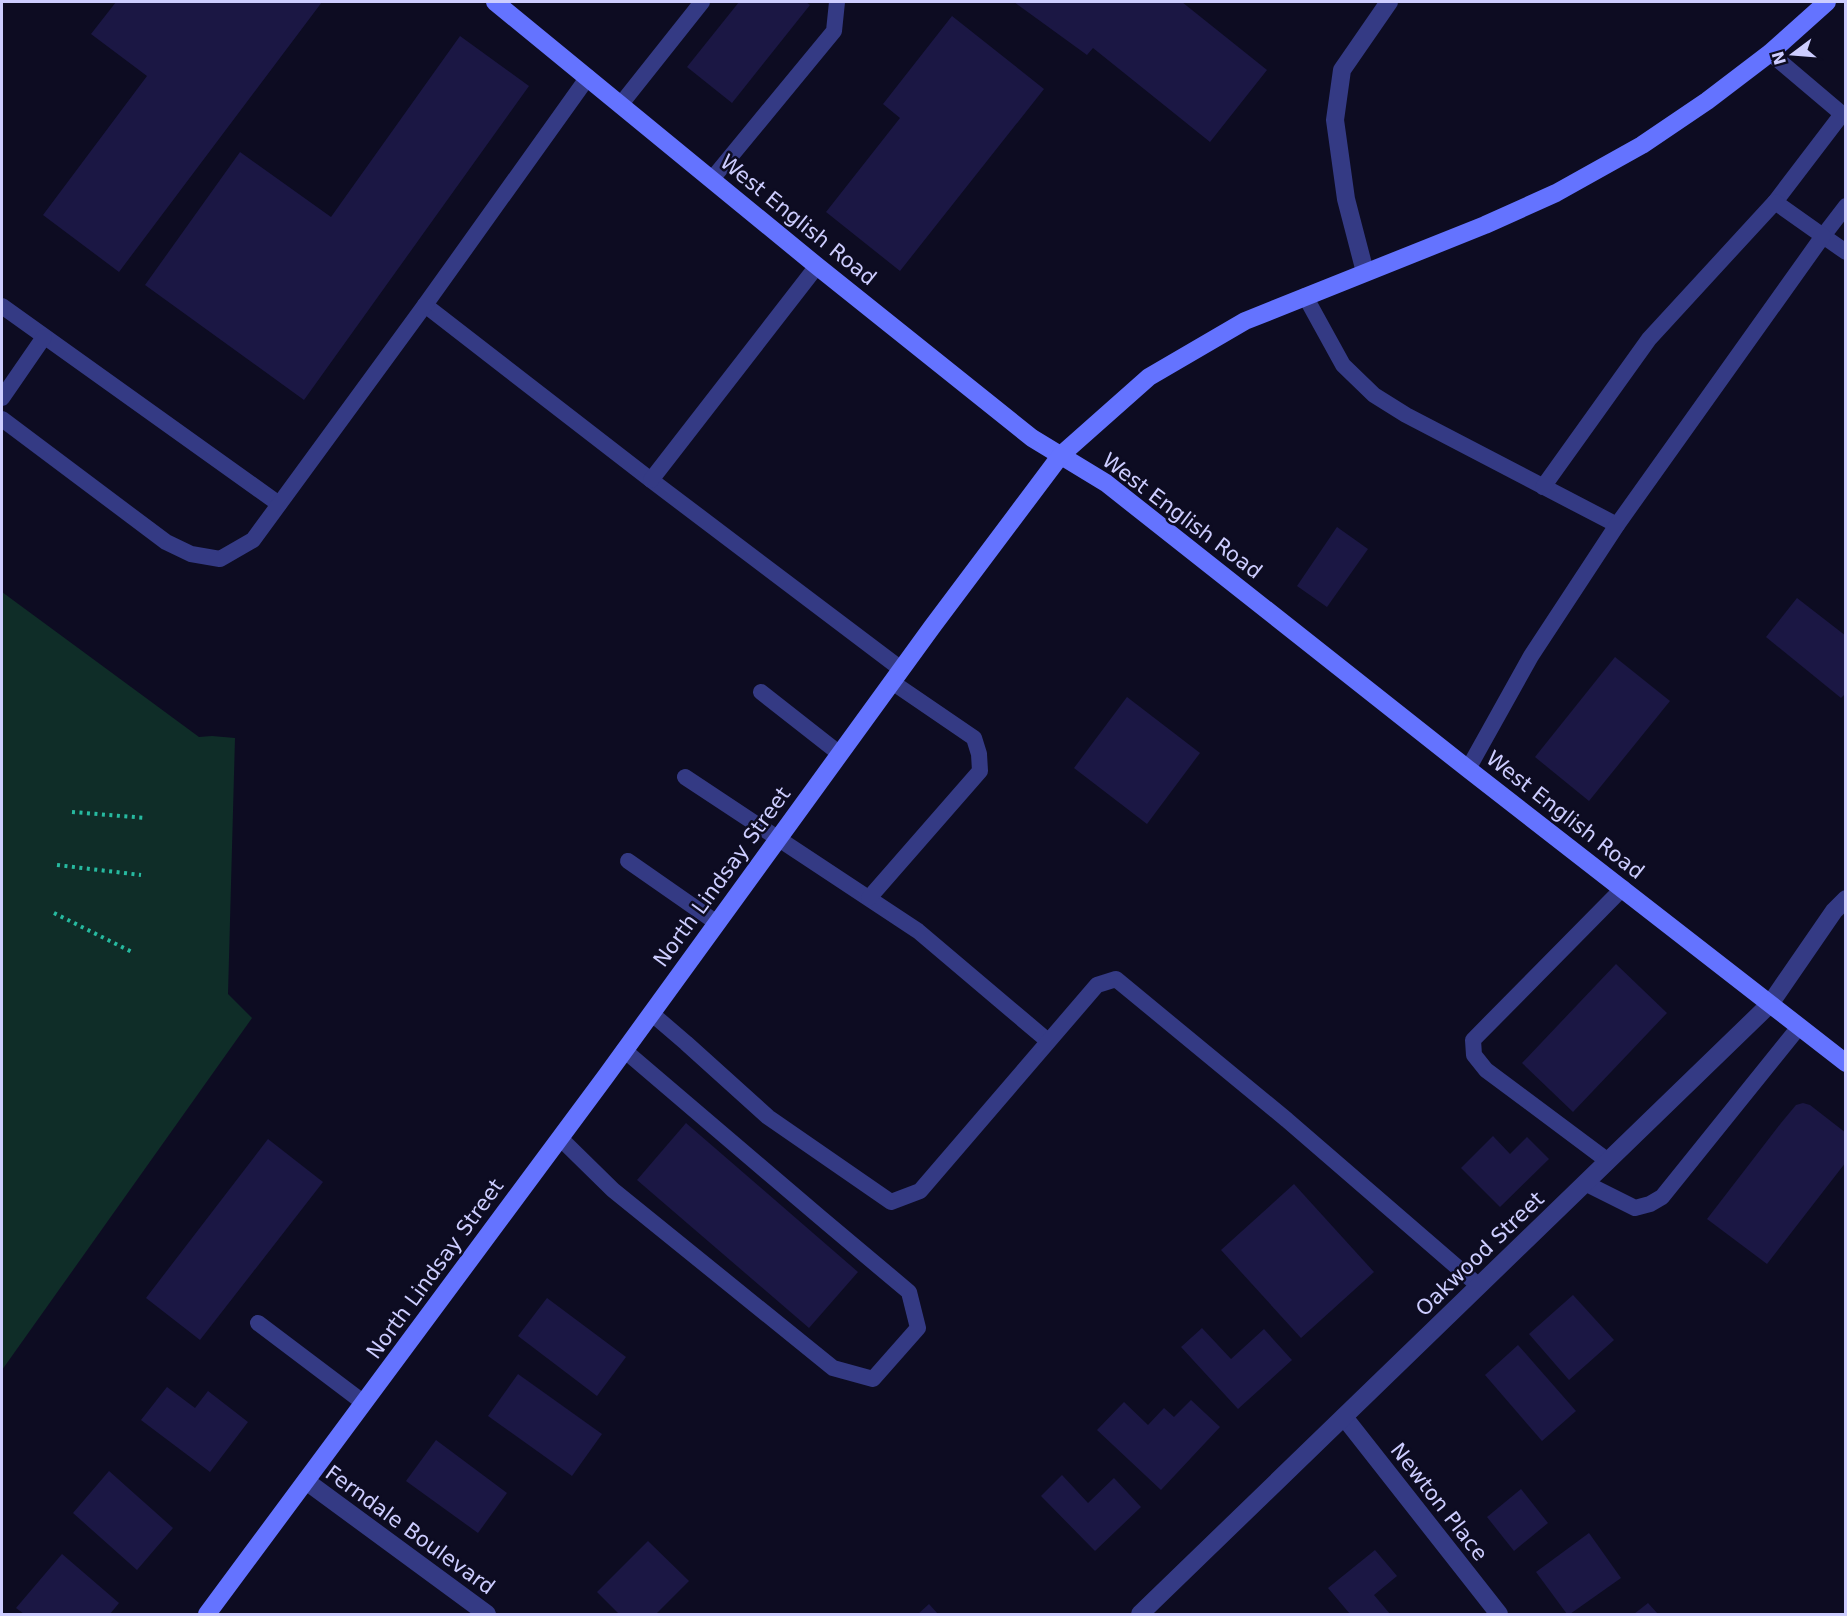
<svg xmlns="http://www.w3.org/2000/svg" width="1847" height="1616" viewBox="0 0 1847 1616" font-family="'DejaVu Sans',sans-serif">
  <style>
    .green { fill: #0f2d28 }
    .building { fill: #1b1744 }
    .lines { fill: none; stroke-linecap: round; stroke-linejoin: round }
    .path { stroke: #27baa0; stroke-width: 4; stroke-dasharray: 3 4.5; stroke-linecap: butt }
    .lane { stroke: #343a84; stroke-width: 16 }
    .street { stroke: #343a84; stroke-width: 18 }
    .secondary { stroke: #6473ff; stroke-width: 18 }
    .labels { text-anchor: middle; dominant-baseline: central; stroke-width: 5; stroke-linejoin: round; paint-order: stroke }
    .street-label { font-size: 21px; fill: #cdcdff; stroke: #0d0c22 }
  </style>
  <rect width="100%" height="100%" fill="#0d0c22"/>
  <!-- green -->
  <polygon class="green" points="2,592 199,737 212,736 235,738 228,994 252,1018 2,1370"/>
  <!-- building -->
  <g class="building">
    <polygon points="116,2 322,2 119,272 43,215 147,76 91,34"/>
    <polygon points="739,2 806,2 810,5 732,103 687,67"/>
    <polygon points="1014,2 1182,2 1267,70 1210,142 1093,48 1087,55"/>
    <polygon points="952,16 1044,89 900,271 826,212 900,118 883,104"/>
    <polygon points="460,36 529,86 304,400 145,285 240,152 331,217"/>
    <polygon points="1337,527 1368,549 1327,607 1297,586"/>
    <polygon points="1797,598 1846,636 1846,693 1841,698 1766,637"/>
    <polygon points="1615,657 1670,701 1589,801 1535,757"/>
    <polygon points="1127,697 1200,753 1147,824 1074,768"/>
    <polygon points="1616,964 1667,1013 1573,1112 1522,1063"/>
    <polygon points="1803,1103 1810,1105 1846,1133 1846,1162 1767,1264 1707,1219 1781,1123 1796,1105"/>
    <polygon points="686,1123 858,1272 809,1328 637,1180"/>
    <polygon points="1493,1136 1510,1154 1527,1137 1549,1159 1500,1207 1461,1168"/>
    <polygon points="268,1139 323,1182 200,1340 146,1298"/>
    <polygon points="1294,1184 1374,1272 1301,1338 1221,1250"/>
    <polygon points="1573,1295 1614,1340 1569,1380 1529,1334"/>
    <polygon points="547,1298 626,1357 597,1396 518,1336"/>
    <polygon points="1202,1328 1231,1359 1264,1329 1292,1360 1238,1409 1181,1347"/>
    <polygon points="1518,1345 1576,1411 1542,1441 1485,1375"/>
    <polygon points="518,1374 602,1434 572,1476 488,1416"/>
    <polygon points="167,1387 195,1408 208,1391 248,1422 210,1472 141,1420"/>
    <polygon points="1191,1400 1220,1427 1161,1490 1097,1430 1124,1402 1148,1425 1164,1408 1174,1417"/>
    <polygon points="436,1440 507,1493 478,1533 406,1481"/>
    <polygon points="109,1471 173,1528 137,1570 73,1513"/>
    <polygon points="1062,1475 1088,1503 1114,1478 1141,1507 1095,1551 1041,1496"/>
    <polygon points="1521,1489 1548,1523 1514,1551 1487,1517"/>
    <polygon points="1589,1533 1621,1578 1570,1614 1567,1614 1536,1572"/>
    <polygon points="648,1541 689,1581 656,1614 619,1614 597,1592"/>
    <polygon points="1375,1550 1397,1576 1374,1595 1390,1614 1350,1614 1328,1588"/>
    <polygon points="62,1554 119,1603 110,1614 24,1614 16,1608"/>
    <polygon points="1648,1603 1658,1614 1634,1614"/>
    <polygon points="929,1604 938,1614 918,1614"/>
  </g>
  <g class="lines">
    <!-- path -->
    <g class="path">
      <polyline points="72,812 146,818"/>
      <polyline points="57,865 141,875"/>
      <polyline points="54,913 134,953"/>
    </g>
    <!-- lane -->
    <g class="lane">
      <polyline points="1770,53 1842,114 1775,202"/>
      <polyline points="621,104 702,2"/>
      <polyline points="712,179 834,31 837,2"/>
      <polyline points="1846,206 1823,236 1846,252"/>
      <polyline points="1305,296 1343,365 1374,395 1406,415 1617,525"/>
      <polyline points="425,305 651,480 901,669"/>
      <polyline points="2,306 279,504"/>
      <polyline points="2,398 44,337"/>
      <polyline points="2,419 166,542 191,554 220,559 253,540 425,305 588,77"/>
      <polyline points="651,480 817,266"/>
      <polyline points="761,692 840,754"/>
      <polyline points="1468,769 1531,656 1617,525 1823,236 1775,202 1649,339 1543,487"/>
      <polyline points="685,777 918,931 1048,1041"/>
      <polyline points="628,861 717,923"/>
      <polyline points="869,898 980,771 979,754 974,738 892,682"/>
      <polyline points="651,1013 686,1043 768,1117 891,1202 920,1191 1097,985 1116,979 1287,1120 1479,1286"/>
      <polyline points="560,1138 613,1190 833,1368 873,1379 918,1328 909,1292 821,1218 624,1050"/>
      <polyline points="1608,1161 1486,1070 1474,1055 1473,1040 1623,888"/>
      <polyline points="1585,1183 1635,1208 1650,1204 1662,1197 1799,1027"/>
      <polyline points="258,1323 364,1403"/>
    </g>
    <!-- street -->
    <g class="street">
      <polyline points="1365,272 1346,199 1335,120 1342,70 1389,2"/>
      <polyline points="1344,1417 1499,1614"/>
      <polyline points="306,1481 487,1614"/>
      <polyline points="1140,1614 1770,1004 1834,911 1846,899"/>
    </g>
    <!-- secondary -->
    <g class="secondary">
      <polyline points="495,2 817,266 1032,438 1106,483 1468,769 1846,1063"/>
      <polyline points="207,1614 606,1076 932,627 1061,455 1149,377 1245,321 1485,225 1556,193 1642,145 1707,101 1770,53 1827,2"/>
    </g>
  </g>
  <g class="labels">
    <!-- street labels -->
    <g class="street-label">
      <text transform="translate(798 220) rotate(39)">West English Road</text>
      <text transform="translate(1182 516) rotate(37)">West English Road</text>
      <text transform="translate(1565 815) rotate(38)">West English Road</text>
      <text transform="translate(722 877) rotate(-54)">North Lindsay Street</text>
      <text transform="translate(1480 1254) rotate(-44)">Oakwood Street</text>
      <text transform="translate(435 1269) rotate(-54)">North Lindsay Street</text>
      <text transform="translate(1439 1502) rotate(52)">Newton Place</text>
      <text transform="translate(410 1530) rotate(36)">Ferndale Boulevard</text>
    </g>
  </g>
  <!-- border -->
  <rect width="1847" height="1616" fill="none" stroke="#cdcdff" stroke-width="6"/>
  <!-- north arrow -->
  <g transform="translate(1793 54) rotate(254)" stroke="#0d0c22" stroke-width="4.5" paint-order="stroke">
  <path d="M0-4.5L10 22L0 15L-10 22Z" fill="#cdcdff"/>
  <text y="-9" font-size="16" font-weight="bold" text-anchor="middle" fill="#cdcdff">N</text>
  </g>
</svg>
